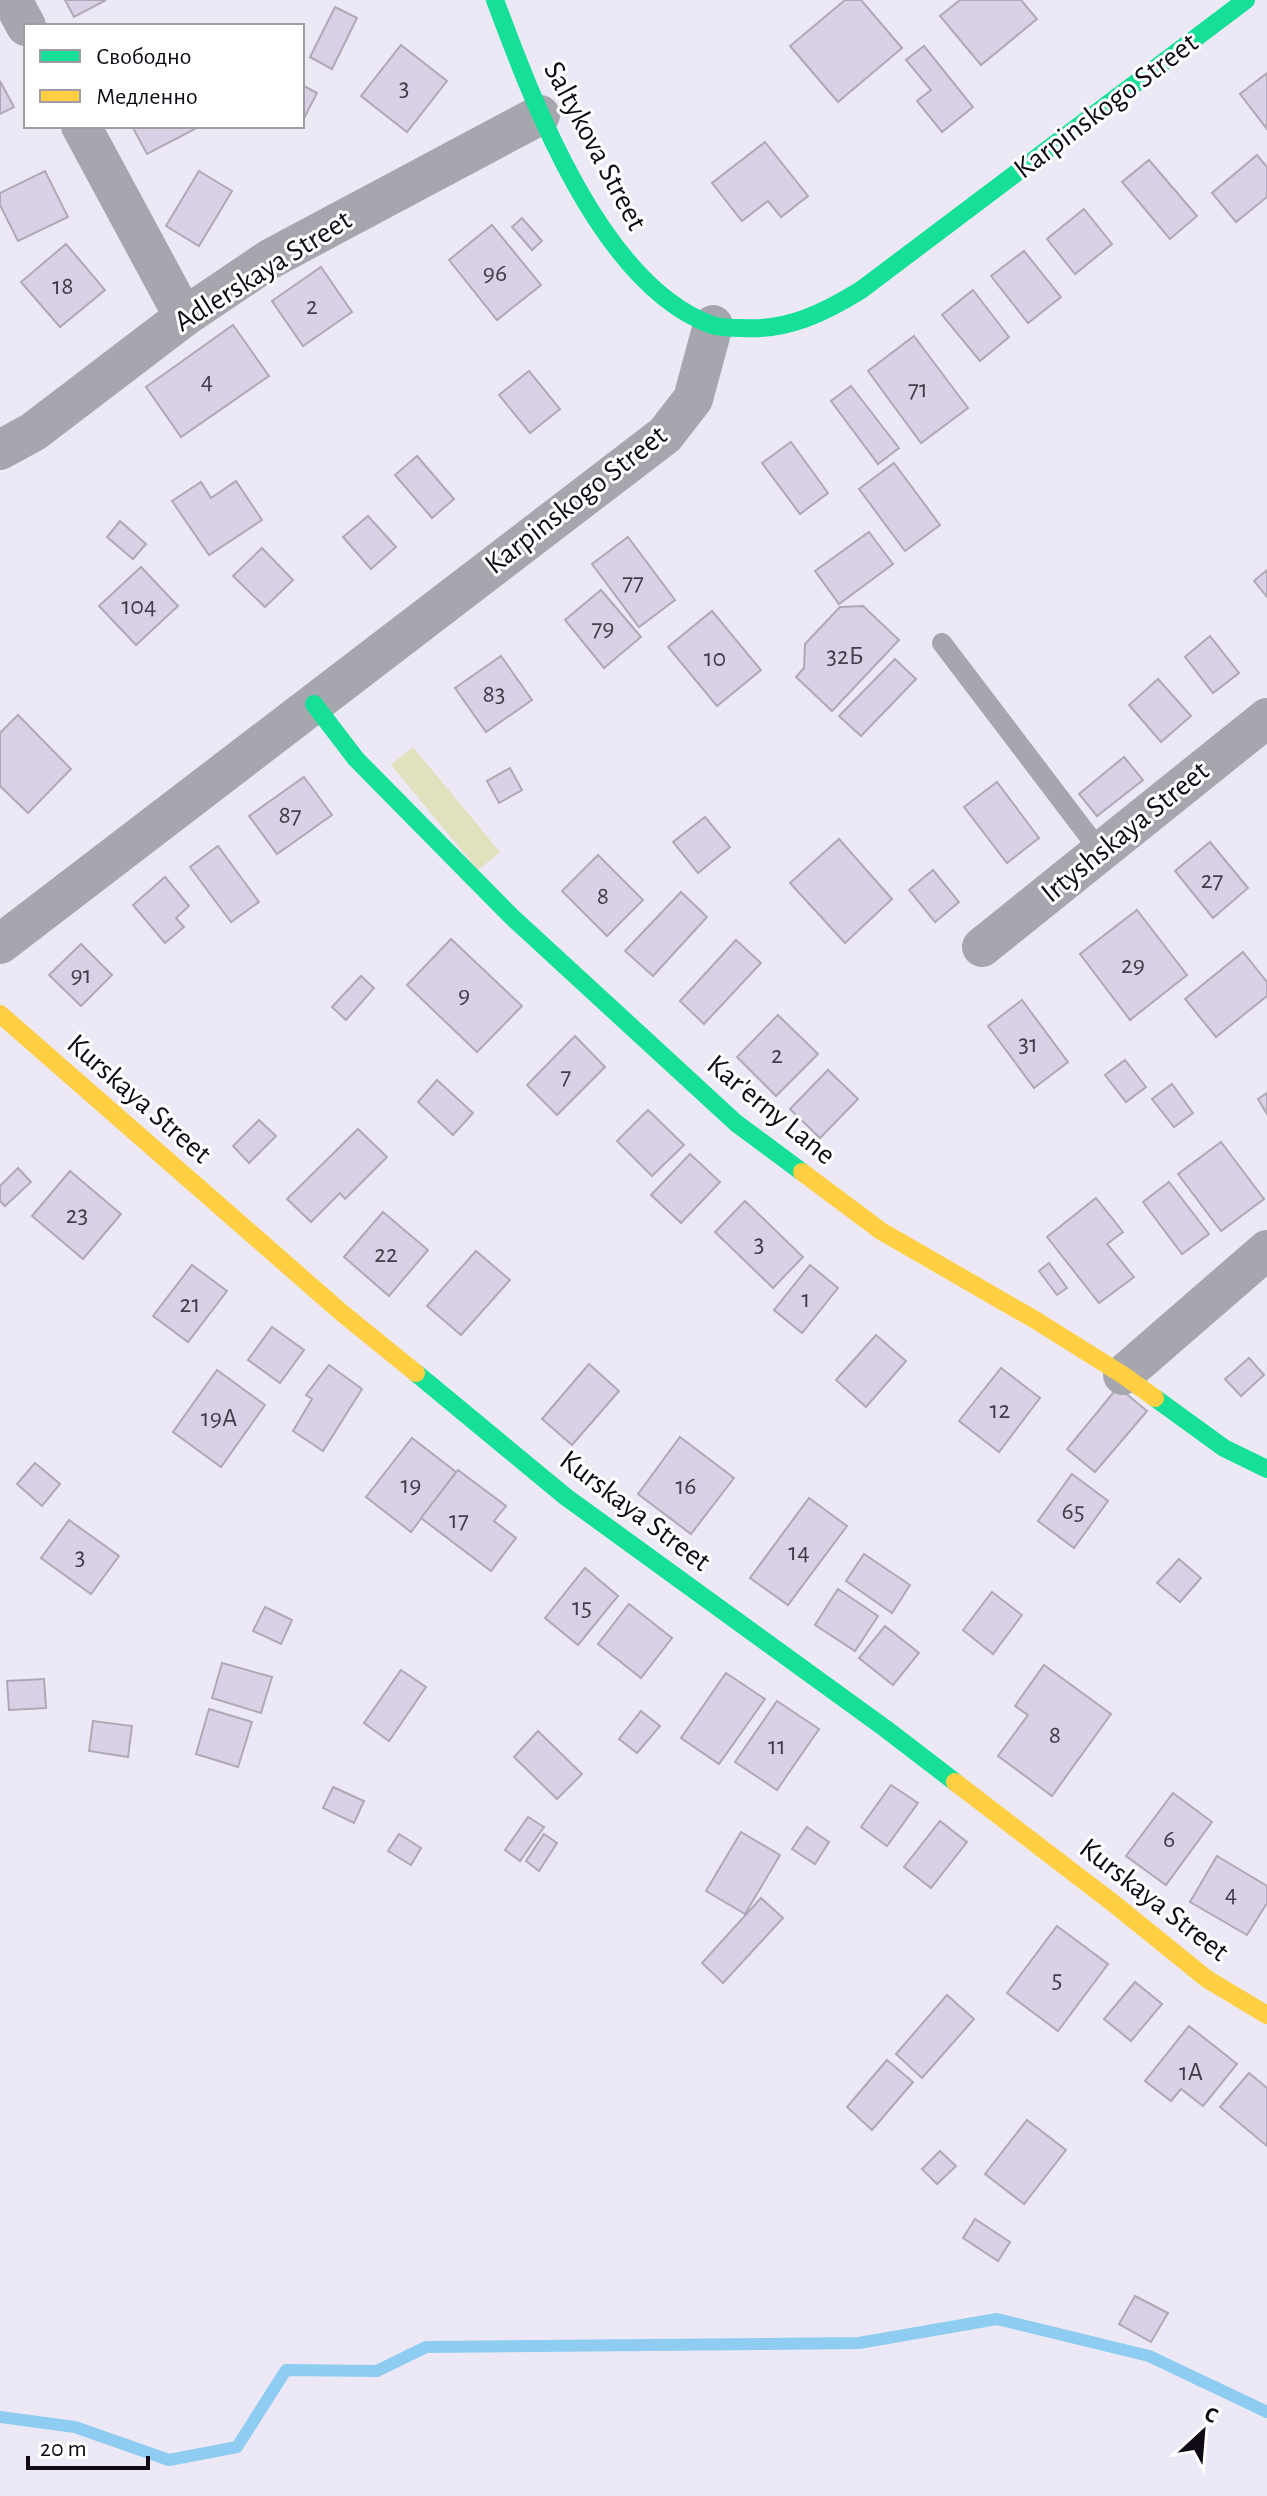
<svg xmlns="http://www.w3.org/2000/svg" width="1267" height="2496" viewBox="0 0 1267 2496" font-family="'Alegreya Sans',sans-serif">
  <style>
    .green { fill: #e1e1bd }
    .lines { fill: none; stroke-linecap: round; stroke-linejoin: round }
    .stream { stroke: #8ecdf1; stroke-width: 12 }
    .building { fill: #dad1e6; stroke: #aeaab5; stroke-width: 2 }
    .lane { stroke: #a6a7ae; stroke-width: 20 }
    .street { stroke: #a6a7ae; stroke-width: 40 }
    .fast { stroke: #16e098; stroke-width: 18 }
    .slow { stroke: #ffcf43; stroke-width: 18 }
    .labels { text-anchor: middle; dominant-baseline: central; stroke-width: 6; stroke-linejoin: round; paint-order: stroke }
    .number-label { font-size: 26px; fill: #433d4a }
    .street-label { font-size: 30px; fill: #0f0a15; stroke: #fff }
  </style>
  <rect width="100%" height="100%" fill="#ede8f5"/>
  <!-- green -->
  <polygon class="green" points="413,747 500,852 478,870 391,765"/>
  <g class="lines">
    <!-- stream -->
    <polyline class="stream" points="0,2417 75,2427 169,2460 237,2447 286,2370 377,2371 426,2347 859,2343 997,2319 1149,2356 1267,2412"/>
  </g>
  <!-- building -->
  <g class="building">
    <polygon points="65,0 106,0 74,17"/>
    <polygon points="845,0 861,0 902,48 838,102 790,46"/>
    <polygon points="960,0 1021,0 1037,19 981,65 940,16"/>
    <polygon points="335,7 357,18 332,69 310,57"/>
    <polygon points="401,45 447,81 407,132 361,96"/>
    <polygon points="924,46 973,107 942,132 917,101 931,90 906,60"/>
    <polygon points="1267,73 1267,129 1240,94"/>
    <polygon points="0,81 14,107 0,114"/>
    <polygon points="302,85 317,93 302,122"/>
    <polygon points="132,126 193,126 195,129 147,154"/>
    <polygon points="765,142 808,196 781,217 768,201 742,221 712,183"/>
    <polygon points="1257,155 1267,167 1267,197 1236,222 1212,193"/>
    <polygon points="1149,160 1197,216 1170,239 1122,182"/>
    <polygon points="45,171 68,217 18,241 0,205 0,193"/>
    <polygon points="199,171 232,191 199,246 166,226"/>
    <polygon points="1084,209 1112,244 1075,274 1047,239"/>
    <polygon points="522,218 542,241 532,250 512,227"/>
    <polygon points="492,225 541,285 497,320 449,260"/>
    <polygon points="66,244 105,290 60,327 21,282"/>
    <polygon points="1024,251 1061,297 1028,323 991,276"/>
    <polygon points="321,267 352,312 303,346 272,301"/>
    <polygon points="973,290 1009,337 980,361 942,315"/>
    <polygon points="233,325 269,376 181,437 146,387"/>
    <polygon points="914,336 968,408 921,443 868,371"/>
    <polygon points="529,371 560,409 530,433 499,395"/>
    <polygon points="851,386 899,448 878,464 831,401"/>
    <polygon points="791,442 828,493 800,514 762,463"/>
    <polygon points="417,456 454,499 432,518 395,475"/>
    <polygon points="894,463 940,525 905,551 859,489"/>
    <polygon points="236,481 262,520 209,555 172,501 201,482 211,498"/>
    <polygon points="368,516 396,547 371,569 343,537"/>
    <polygon points="120,521 146,544 133,559 107,537"/>
    <polygon points="869,532 893,564 839,604 815,571"/>
    <polygon points="628,537 675,600 639,627 592,564"/>
    <polygon points="262,548 293,580 265,607 233,576"/>
    <polygon points="141,567 178,606 136,645 99,606"/>
    <polygon points="1267,570 1267,597 1254,581"/>
    <polygon points="601,590 641,637 604,668 565,620"/>
    <polygon points="863,606 899,640 832,711 796,677 804,668 805,644 840,607"/>
    <polygon points="712,611 761,670 717,706 668,647"/>
    <polygon points="1210,636 1239,673 1213,693 1185,657"/>
    <polygon points="501,656 532,700 486,732 455,688"/>
    <polygon points="895,659 916,679 861,736 839,716"/>
    <polygon points="1158,679 1191,716 1161,742 1129,705"/>
    <polygon points="18,715 71,769 28,813 0,786 0,733"/>
    <polygon points="1124,757 1143,780 1097,816 1079,794"/>
    <polygon points="510,768 522,790 499,803 487,781"/>
    <polygon points="304,777 332,815 277,854 249,816"/>
    <polygon points="997,782 1039,838 1007,863 964,807"/>
    <polygon points="705,817 730,847 698,873 673,842"/>
    <polygon points="839,839 892,899 845,943 790,883"/>
    <polygon points="1210,842 1248,888 1213,918 1175,871"/>
    <polygon points="218,846 259,902 231,922 190,867"/>
    <polygon points="598,855 643,900 607,936 562,891"/>
    <polygon points="933,870 959,902 935,922 909,890"/>
    <polygon points="165,877 189,906 176,918 184,927 165,943 133,905"/>
    <polygon points="681,892 707,917 653,976 625,951"/>
    <polygon points="1137,910 1187,975 1130,1020 1080,954"/>
    <polygon points="451,939 522,1006 477,1052 407,985"/>
    <polygon points="736,940 761,963 704,1024 680,1001"/>
    <polygon points="81,944 112,975 81,1006 49,975"/>
    <polygon points="1243,952 1267,982 1267,996 1216,1037 1185,999"/>
    <polygon points="361,976 374,988 346,1020 332,1007"/>
    <polygon points="1022,1000 1068,1062 1034,1088 988,1026"/>
    <polygon points="778,1015 818,1054 776,1096 737,1057"/>
    <polygon points="575,1036 605,1067 557,1115 527,1085"/>
    <polygon points="1125,1060 1146,1087 1126,1102 1105,1075"/>
    <polygon points="828,1070 858,1099 820,1138 790,1109"/>
    <polygon points="437,1080 473,1113 453,1135 418,1102"/>
    <polygon points="1172,1084 1193,1113 1174,1127 1152,1099"/>
    <polygon points="1267,1093 1267,1114 1258,1099"/>
    <polygon points="648,1110 684,1145 652,1176 617,1141"/>
    <polygon points="259,1120 276,1136 249,1163 233,1146"/>
    <polygon points="358,1129 387,1157 345,1199 340,1193 311,1222 287,1199"/>
    <polygon points="1221,1142 1264,1199 1221,1231 1178,1174"/>
    <polygon points="690,1154 720,1182 681,1223 651,1195"/>
    <polygon points="18,1168 31,1182 5,1206 0,1201 0,1186"/>
    <polygon points="70,1171 121,1214 83,1259 32,1216"/>
    <polygon points="1169,1182 1209,1234 1182,1254 1143,1202"/>
    <polygon points="1096,1198 1123,1232 1107,1244 1134,1277 1099,1303 1047,1237"/>
    <polygon points="745,1201 803,1257 773,1288 715,1232"/>
    <polygon points="383,1212 428,1250 389,1296 344,1257"/>
    <polygon points="476,1251 510,1280 461,1335 427,1306"/>
    <polygon points="1049,1263 1067,1288 1057,1295 1039,1271"/>
    <polygon points="192,1265 227,1291 188,1342 153,1316"/>
    <polygon points="810,1265 838,1288 802,1333 774,1310"/>
    <polygon points="272,1327 304,1350 280,1383 248,1360"/>
    <polygon points="876,1335 906,1361 866,1407 836,1380"/>
    <polygon points="1249,1358 1264,1375 1241,1396 1225,1379"/>
    <polygon points="589,1364 619,1391 572,1445 542,1419"/>
    <polygon points="329,1365 362,1389 323,1451 293,1431 312,1399 306,1395"/>
    <polygon points="1001,1368 1040,1398 999,1452 959,1421"/>
    <polygon points="217,1370 265,1405 221,1467 173,1432"/>
    <polygon points="1118,1387 1147,1411 1095,1472 1067,1449"/>
    <polygon points="680,1437 734,1478 691,1534 638,1494"/>
    <polygon points="412,1438 456,1472 411,1532 366,1497"/>
    <polygon points="35,1463 60,1484 42,1506 17,1484"/>
    <polygon points="458,1470 506,1506 494,1521 516,1538 491,1571 421,1518"/>
    <polygon points="1072,1474 1108,1501 1074,1548 1038,1521"/>
    <polygon points="809,1498 847,1526 788,1605 750,1578"/>
    <polygon points="69,1520 119,1556 91,1594 41,1558"/>
    <polygon points="864,1554 910,1585 892,1613 846,1581"/>
    <polygon points="1179,1559 1201,1578 1180,1602 1157,1583"/>
    <polygon points="585,1568 618,1596 578,1645 545,1618"/>
    <polygon points="838,1589 878,1616 855,1651 815,1625"/>
    <polygon points="992,1592 1022,1615 993,1654 963,1630"/>
    <polygon points="629,1604 672,1638 641,1678 598,1644"/>
    <polygon points="265,1607 292,1620 281,1644 253,1631"/>
    <polygon points="885,1626 919,1653 893,1685 859,1658"/>
    <polygon points="222,1663 272,1677 261,1713 212,1698"/>
    <polygon points="1044,1665 1111,1714 1052,1796 998,1756 1028,1715 1015,1706"/>
    <polygon points="401,1670 426,1687 389,1741 364,1723"/>
    <polygon points="726,1673 765,1699 719,1764 681,1738"/>
    <polygon points="44,1679 46,1708 9,1710 7,1681"/>
    <polygon points="777,1701 819,1729 777,1790 735,1762"/>
    <polygon points="209,1709 252,1722 238,1767 196,1754"/>
    <polygon points="641,1711 660,1726 637,1753 619,1739"/>
    <polygon points="93,1721 132,1726 128,1757 89,1751"/>
    <polygon points="538,1731 582,1774 557,1799 514,1757"/>
    <polygon points="891,1785 918,1803 887,1846 861,1827"/>
    <polygon points="333,1787 364,1801 354,1823 323,1808"/>
    <polygon points="1173,1793 1212,1822 1166,1885 1126,1856"/>
    <polygon points="528,1817 544,1827 520,1861 505,1850"/>
    <polygon points="940,1821 967,1842 931,1888 904,1867"/>
    <polygon points="807,1827 829,1842 815,1864 792,1849"/>
    <polygon points="741,1832 780,1855 745,1914 706,1891"/>
    <polygon points="399,1834 421,1848 411,1865 388,1851"/>
    <polygon points="544,1834 557,1843 539,1871 526,1861"/>
    <polygon points="1217,1856 1267,1886 1267,1903 1247,1935 1190,1902"/>
    <polygon points="761,1898 783,1918 723,1983 702,1963"/>
    <polygon points="1057,1926 1108,1964 1058,2031 1007,1993"/>
    <polygon points="1135,1982 1162,2004 1131,2041 1104,2019"/>
    <polygon points="947,1995 974,2019 922,2078 896,2054"/>
    <polygon points="1189,2026 1237,2064 1203,2106 1181,2089 1171,2101 1145,2081"/>
    <polygon points="887,2060 913,2082 872,2130 847,2107"/>
    <polygon points="1249,2073 1267,2088 1267,2146 1220,2107"/>
    <polygon points="1027,2120 1066,2150 1024,2204 985,2174"/>
    <polygon points="940,2151 956,2166 937,2184 922,2169"/>
    <polygon points="975,2219 1010,2242 998,2261 963,2238"/>
    <polygon points="1135,2296 1168,2313 1151,2342 1119,2324"/>
  </g>
  <g class="lines">
    <!-- lane -->
    <polyline class="lane" points="942,643 1100,851"/>
    <!-- street -->
    <g class="street">
      <polyline points="12,0 26,26"/>
      <polyline points="81,126 184,317"/>
      <polyline points="0,450 33,432 184,317 270,259 540,115"/>
      <polyline points="0,944 665,435 693,399 713,325"/>
      <polyline points="982,947 1267,718"/>
      <polyline points="1123,1375 1267,1250"/>
    </g>
    <!-- fast -->
    <g class="fast">
      <path d="M495,0c38,102 106,285 217,325 9,3 21,3 30,3 45,3 82,-15 119,-38l385,-290"/>
      <polyline points="314,704 356,759 511,916 736,1123 802,1172"/>
      <polyline points="416,1373 566,1497 886,1729 955,1782"/>
      <polyline points="1155,1398 1224,1448 1267,1469"/>
    </g>
    <!-- slow -->
    <g class="slow">
      <polyline points="0,1014 342,1313 416,1373"/>
      <polyline points="802,1172 881,1231 1037,1321 1123,1375 1155,1398"/>
      <polyline points="955,1782 1113,1903 1207,1979 1267,2015"/>
    </g>
  </g>
  <g class="labels">
    <!-- number labels -->
    <g class="number-label">
      <text x="404" y="88">3</text>
      <text x="495" y="273">96</text>
      <text x="63" y="286">18</text>
      <text x="312" y="306">2</text>
      <text x="207" y="381">4</text>
      <text x="918" y="389">71</text>
      <text x="633" y="582">77</text>
      <text x="139" y="606">104</text>
      <text x="603" y="628">79</text>
      <text x="845" y="656">32Б</text>
      <text x="715" y="658">10</text>
      <text x="494" y="694">83</text>
      <text x="290" y="815">87</text>
      <text x="1212" y="880">27</text>
      <text x="603" y="896">8</text>
      <text x="1133" y="965">29</text>
      <text x="81" y="975">91</text>
      <text x="464" y="995">9</text>
      <text x="1028" y="1044">31</text>
      <text x="777" y="1055">2</text>
      <text x="566" y="1076">7</text>
      <text x="77" y="1215">23</text>
      <text x="759" y="1244">3</text>
      <text x="386" y="1254">22</text>
      <text x="806" y="1299">1</text>
      <text x="190" y="1304">21</text>
      <text x="1000" y="1410">12</text>
      <text x="219" y="1418">19А</text>
      <text x="411" y="1485">19</text>
      <text x="686" y="1486">16</text>
      <text x="1073" y="1511">65</text>
      <text x="459" y="1520">17</text>
      <text x="799" y="1552">14</text>
      <text x="80" y="1557">3</text>
      <text x="582" y="1607">15</text>
      <text x="1055" y="1735">8</text>
      <text x="777" y="1746">11</text>
      <text x="1169" y="1839">6</text>
      <text x="1231" y="1894">4</text>
      <text x="1057" y="1979">5</text>
      <text x="1191" y="2072">1А</text>
    </g>
    <!-- street labels -->
    <g class="street-label">
      <text transform="translate(1106 106) rotate(-37)">Karpinskogo Street</text>
      <text transform="translate(595 146) rotate(62)">Saltykova Street</text>
      <text transform="translate(263 271) rotate(-32)">Adlerskaya Street</text>
      <text transform="translate(576 500) rotate(-38)">Karpinskogo Street</text>
      <text transform="translate(1125 832) rotate(-39)">Irtyshskaya Street</text>
      <text transform="translate(139 1099) rotate(41)">Kurskaya Street</text>
      <text transform="translate(771 1110) rotate(39)">Kar'erny Lane</text>
      <text transform="translate(635 1511) rotate(37)">Kurskaya Street</text>
      <text transform="translate(1154 1900) rotate(38)">Kurskaya Street</text>
    </g>
  </g>
  <!-- legend -->
  <rect x="24" y="24" width="280" height="104" fill="#ffffff" stroke="#9f9da1" stroke-width="2"/>
  <rect x="40" y="50" width="40" height="12" fill="#16e098" stroke="#9f9da1" stroke-width="2"/>
  <text x="96" y="64" font-size="24" fill="#0f0a15">Свободно</text>
  <rect x="40" y="90" width="40" height="12" fill="#ffcf43" stroke="#9f9da1" stroke-width="2"/>
  <text x="96" y="104" font-size="24" fill="#0f0a15">Медленно</text>
  <!-- north arrow -->
  <g transform="translate(1203 2432) rotate(26)" stroke="#ffffff" stroke-width="6" paint-order="stroke">
  <path d="M0-6L14 30L0 20L-14 30Z" fill="#0f0a15"/>
  <text y="-12" font-size="22" font-weight="bold" text-anchor="middle" fill="#0f0a15">С</text>
  </g>
  <!-- scale -->
  <path d="M28 2456v12h120v-12" fill="none" stroke="#0f0a15" stroke-width="4"/>
  <text x="40" y="2456" font-size="24" fill="#0f0a15" stroke="#ffffff" stroke-width="6" paint-order="stroke">20 m</text>
</svg>
